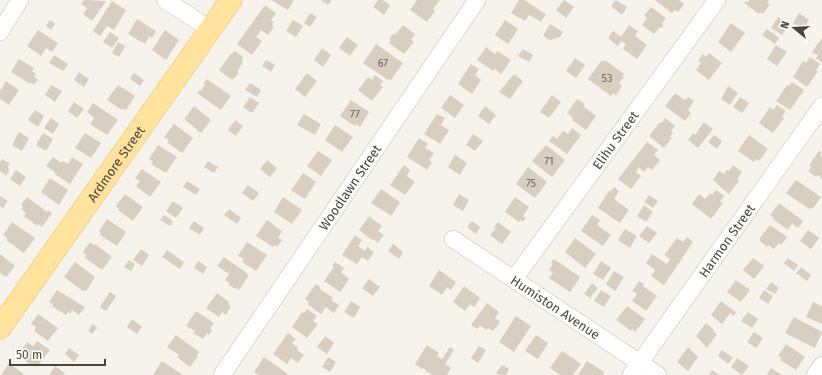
<svg xmlns="http://www.w3.org/2000/svg" width="822" height="375" viewBox="0 0 822 375" font-family="'Fira Sans',sans-serif">
  <style>
    .building { fill: #d8cfc1 }
    .lines { fill: none; stroke-linecap: round; stroke-linejoin: round }
    .minor-casing { stroke: #c2bbae; stroke-width: 18 }
    .major-casing { stroke: #e6c16a; stroke-width: 23 }
    .minor { stroke: #fff; stroke-width: 17 }
    .major { stroke: #ffe39c; stroke-width: 22 }
    .labels { text-anchor: middle; dominant-baseline: central; stroke-width: 3.5; stroke-linejoin: round; paint-order: stroke }
    .number-label { font-size: 11px; fill: #6e675b }
    .street-label { font-size: 13px; fill: #4b4439; stroke: #fff }
  </style>
  <rect width="100%" height="100%" fill="#f6f3ec"/>
  <!-- building -->
  <g class="building">
    <polygon points="84,0 106,1 92,21 83,14 87,8 81,4"/>
    <polygon points="271,0 294,0 288,10"/>
    <polygon points="321,0 332,0 328,5"/>
    <polygon points="378,0 383,0 390,5 384,15 373,7"/>
    <polygon points="417,0 440,0 433,9 435,11 427,22 410,10"/>
    <polygon points="519,0 524,0 546,14 541,22 529,15 525,21 511,13"/>
    <polygon points="564,0 574,7 566,18 556,10"/>
    <polygon points="616,0 627,7 622,15 611,6"/>
    <polygon points="655,0 679,0 684,4 678,12 675,10 672,13"/>
    <polygon points="749,0 769,0 767,3 770,4 763,14 760,12 759,14 744,3 746,1 748,2"/>
    <polygon points="112,1 126,10 114,30 107,26 100,36 93,31"/>
    <polygon points="265,5 276,13 271,20 274,22 272,25 274,27 268,35 261,30 256,37 262,41 252,55 237,44"/>
    <polygon points="651,7 666,18 662,23 663,26 662,28 660,27 654,34 642,25 647,18 644,16"/>
    <polygon points="310,13 317,17 310,27 304,23"/>
    <polygon points="799,13 809,20 803,30 793,23"/>
    <polygon points="778,17 789,25 782,35 771,28"/>
    <polygon points="137,19 156,31 152,38 149,36 145,44 128,34"/>
    <polygon points="50,20 55,24 51,30 46,26"/>
    <polygon points="293,20 303,26 296,37 286,31"/>
    <polygon points="505,20 518,29 508,44 495,35"/>
    <polygon points="731,23 745,33 731,52 718,42"/>
    <polygon points="550,24 563,32 560,37 550,40 543,36"/>
    <polygon points="403,25 415,34 411,40 414,42 404,54 389,43 391,40 389,39 393,34 395,35"/>
    <polygon points="629,25 638,31 635,36 647,45 637,59 623,49 626,44 621,41 618,46 608,38 613,31 621,37"/>
    <polygon points="767,29 779,38 775,44 762,35"/>
    <polygon points="38,30 58,43 52,52 46,48 41,56 27,46"/>
    <polygon points="165,30 179,40 166,60 152,50"/>
    <polygon points="110,32 119,38 112,48 103,42"/>
    <polygon points="347,37 358,45 350,56 339,48"/>
    <polygon points="822,38 822,63 816,58 818,55 812,52"/>
    <polygon points="118,42 125,46 119,57 112,53"/>
    <polygon points="376,44 403,63 391,80 389,79 388,80 363,63"/>
    <polygon points="776,45 787,52 777,66 767,59"/>
    <polygon points="486,47 495,54 497,51 511,60 501,74 495,69 493,71 477,60"/>
    <polygon points="322,48 331,55 323,67 314,60"/>
    <polygon points="523,49 533,55 529,62 518,56"/>
    <polygon points="235,51 243,57 242,61 243,62 237,72 239,74 232,80 219,70 230,55"/>
    <polygon points="709,53 722,63 709,80 696,70 701,63 698,61 703,54 706,57"/>
    <polygon points="54,55 68,64 63,71 49,63"/>
    <polygon points="810,57 820,64 816,70 818,71 807,87 793,77 803,61 806,63"/>
    <polygon points="575,58 585,65 576,78 566,71"/>
    <polygon points="19,59 34,68 32,71 36,74 34,77 38,79 34,85 31,82 30,84 11,72"/>
    <polygon points="266,60 275,65 271,72 262,66"/>
    <polygon points="602,60 604,62 605,60 624,74 622,76 624,77 619,83 622,86 616,95 613,93 611,96 588,79"/>
    <polygon points="471,64 479,69 475,75 481,80 472,94 458,84"/>
    <polygon points="79,72 89,79 84,87 74,80"/>
    <polygon points="134,73 144,80 140,86 130,79"/>
    <polygon points="307,73 317,81 305,97 295,89"/>
    <polygon points="514,74 523,81 510,99 499,92"/>
    <polygon points="375,75 383,81 380,85 383,87 372,101 358,90 368,77 372,80"/>
    <polygon points="207,79 231,96 221,110 197,93 200,90 201,91 205,85 203,84"/>
    <polygon points="6,81 19,90 9,105 0,99 0,91"/>
    <polygon points="792,82 804,90 790,110 776,101 787,85 789,86"/>
    <polygon points="250,83 261,90 257,97 245,90"/>
    <polygon points="51,85 62,91 55,102 45,95"/>
    <polygon points="118,85 135,96 126,110 123,108 122,110 107,100"/>
    <polygon points="728,86 738,93 730,105 721,99"/>
    <polygon points="675,93 685,100 688,97 694,101 688,110 691,113 685,121 665,106"/>
    <polygon points="450,95 464,105 455,118 441,108"/>
    <polygon points="552,95 561,102 549,118 540,112"/>
    <polygon points="250,97 259,103 252,113 243,107"/>
    <polygon points="740,97 749,103 742,113 733,107"/>
    <polygon points="577,99 585,104 583,106 596,116 586,130 572,120 573,118 567,113"/>
    <polygon points="351,100 369,112 360,127 356,124 355,126 340,116"/>
    <polygon points="74,102 84,109 77,118 68,111"/>
    <polygon points="93,103 118,120 107,135 90,124 94,118 87,112"/>
    <polygon points="777,105 786,111 782,116 784,118 773,133 759,123 770,107 773,110"/>
    <polygon points="194,106 211,120 201,133 184,119"/>
    <polygon points="485,106 496,115 489,124 478,116"/>
    <polygon points="35,110 44,116 38,127 28,120"/>
    <polygon points="304,114 321,124 315,135 297,125"/>
    <polygon points="437,114 445,118 441,125 449,130 440,144 424,134"/>
    <polygon points="51,118 59,124 53,134 44,128"/>
    <polygon points="665,118 675,126 671,131 673,132 670,137 672,138 664,148 649,136 660,122 662,123"/>
    <polygon points="235,120 243,126 236,136 228,130"/>
    <polygon points="704,122 713,129 698,148 688,140 693,133 695,135"/>
    <polygon points="174,124 193,138 182,153 167,142 169,140 164,137"/>
    <polygon points="335,125 353,137 342,152 325,140"/>
    <polygon points="572,128 581,135 567,154 549,141 553,136 557,139 563,131 568,134"/>
    <polygon points="19,132 29,138 22,151 12,145"/>
    <polygon points="43,133 53,139 46,151 36,145"/>
    <polygon points="85,133 101,143 91,158 75,148"/>
    <polygon points="473,134 483,141 475,151 466,145"/>
    <polygon points="714,135 722,141 717,149 708,142"/>
    <polygon points="749,135 768,149 759,161 756,159 754,162 738,151"/>
    <polygon points="419,138 428,144 425,148 434,153 429,160 432,162 427,170 407,157"/>
    <polygon points="647,142 658,150 654,155 660,160 652,170 648,167 644,172 639,167 636,172 641,176 631,189 618,179"/>
    <polygon points="158,145 177,157 166,173 151,164 153,162 149,159"/>
    <polygon points="546,145 565,160 552,177 532,161"/>
    <polygon points="318,151 332,160 321,176 307,166"/>
    <polygon points="819,151 822,153 820,155 822,157 822,178 818,175 816,177 808,171 811,167 809,165"/>
    <polygon points="455,155 467,163 460,175 448,167"/>
    <polygon points="53,157 62,163 63,161 68,164 72,157 83,164 70,184 55,174 55,172 46,166"/>
    <polygon points="2,159 10,164 8,166 9,171 6,176 0,171 0,162"/>
    <polygon points="267,160 277,168 270,177 260,169"/>
    <polygon points="208,161 218,167 214,173 204,167"/>
    <polygon points="404,165 410,170 407,176 415,182 405,195 390,185"/>
    <polygon points="733,165 742,172 737,180 739,181 729,194 717,184 717,183 713,180 719,171 724,174 727,170 729,171"/>
    <polygon points="528,167 547,182 535,198 516,184"/>
    <polygon points="142,169 161,182 150,197 136,186 140,181 135,178"/>
    <polygon points="16,170 26,177 20,186 10,179"/>
    <polygon points="303,173 316,182 305,199 291,190"/>
    <polygon points="50,178 68,190 59,205 41,192"/>
    <polygon points="796,180 821,197 814,207 809,209 786,193"/>
    <polygon points="187,181 200,189 196,195 183,187"/>
    <polygon points="248,185 259,193 253,201 242,193"/>
    <polygon points="614,187 619,191 614,199 629,210 620,223 598,208 609,191 611,191"/>
    <polygon points="381,189 400,202 391,216 371,203"/>
    <polygon points="716,190 724,196 720,201 723,203 711,219 692,204 699,194 705,199 710,193 712,195"/>
    <polygon points="125,194 143,207 133,221 118,210 119,209 116,206"/>
    <polygon points="459,194 469,200 463,211 453,205"/>
    <polygon points="649,195 658,201 653,208 644,202"/>
    <polygon points="0,196 8,201 3,208 0,206"/>
    <polygon points="27,197 47,212 48,210 52,213 42,227 38,224 37,226 24,216 26,213 21,209 23,206 21,205"/>
    <polygon points="283,197 302,210 292,224 274,212"/>
    <polygon points="515,197 529,207 523,216 526,218 523,222 520,220 519,222 505,212"/>
    <polygon points="173,201 183,208 176,218 166,211"/>
    <polygon points="779,203 803,221 798,228 792,223 788,230 773,219 774,218 770,215"/>
    <polygon points="644,205 653,212 646,222 637,216"/>
    <polygon points="229,209 241,218 237,224 224,215"/>
    <polygon points="164,215 173,221 170,226 160,220"/>
    <polygon points="592,215 600,220 597,225 611,235 603,246 581,231"/>
    <polygon points="369,216 382,226 378,231 384,235 378,243 373,239 372,240 359,230"/>
    <polygon points="107,219 126,232 117,246 100,235 101,233 99,231"/>
    <polygon points="267,220 282,231 278,238 282,240 277,247 274,245 273,247 256,236"/>
    <polygon points="194,221 204,228 200,235 189,228"/>
    <polygon points="472,221 480,227 476,234 467,227"/>
    <polygon points="12,222 35,238 24,253 6,240 8,239 3,235"/>
    <polygon points="498,222 511,232 502,244 490,235 496,228 494,227"/>
    <polygon points="770,225 787,237 781,245 779,243 774,249 768,245 767,247 760,241 760,238"/>
    <polygon points="647,226 657,233 649,243 639,236"/>
    <polygon points="625,229 637,236 630,248 618,240"/>
    <polygon points="808,230 819,238 811,249 800,241"/>
    <polygon points="355,235 362,240 358,246 365,251 367,247 374,252 368,261 362,257 357,264 342,255"/>
    <polygon points="687,237 693,242 664,285 651,276 655,270 646,263 652,254 667,264 670,259 664,255 668,250 677,238 683,242"/>
    <polygon points="575,238 596,254 585,268 565,252"/>
    <polygon points="90,242 94,245 95,244 112,257 102,270 85,258 86,255 83,252"/>
    <polygon points="247,242 267,255 256,271 242,262 244,259 238,256"/>
    <polygon points="393,244 403,252 399,259 388,251"/>
    <polygon points="141,249 149,255 142,266 133,260"/>
    <polygon points="167,250 184,262 180,269 162,257"/>
    <polygon points="0,254 15,266 6,277 0,273"/>
    <polygon points="224,257 247,273 248,277 239,290 237,288 236,289 229,285 229,283 225,280 229,274 217,266"/>
    <polygon points="753,258 764,266 754,279 743,270"/>
    <polygon points="788,258 798,265 794,271 784,263"/>
    <polygon points="554,259 580,277 570,292 549,278 553,273 549,270 553,264 551,263"/>
    <polygon points="129,260 135,264 131,271 124,267"/>
    <polygon points="198,261 207,267 203,274 194,268"/>
    <polygon points="601,261 611,268 603,280 593,274"/>
    <polygon points="75,262 95,277 87,290 83,291 64,277"/>
    <polygon points="335,262 344,268 341,272 349,279 340,292 324,281 334,267 332,266"/>
    <polygon points="801,267 811,275 807,281 796,273"/>
    <polygon points="439,270 456,282 451,290 447,287 442,295 429,286"/>
    <polygon points="614,271 624,277 615,291 606,284"/>
    <polygon points="369,279 380,287 373,296 362,288"/>
    <polygon points="736,280 750,290 741,302 727,292"/>
    <polygon points="639,281 644,284 643,286 657,296 646,311 632,301 637,294 632,291"/>
    <polygon points="771,282 779,288 775,294 766,289"/>
    <polygon points="592,283 598,288 590,298 584,294"/>
    <polygon points="316,284 320,287 319,288 333,298 331,300 339,305 334,313 326,307 321,314 307,304 309,302 305,299"/>
    <polygon points="464,286 480,298 474,307 470,304 465,311 453,302"/>
    <polygon points="57,290 85,307 79,315 72,310 70,314 68,312 66,315 52,306 53,304 49,302"/>
    <polygon points="601,290 611,296 604,307 594,301"/>
    <polygon points="764,290 773,296 768,304 759,298"/>
    <polygon points="110,292 116,296 106,311 100,307"/>
    <polygon points="217,293 229,302 228,304 231,306 226,315 222,312 219,317 206,308"/>
    <polygon points="351,301 360,307 354,318 344,312"/>
    <polygon points="721,301 736,312 734,316 730,313 722,324 711,315"/>
    <polygon points="813,302 822,306 822,324 806,317"/>
    <polygon points="487,303 499,312 495,318 500,322 493,331 488,328 486,330 481,326 479,327 477,329 471,325"/>
    <polygon points="627,306 645,319 635,332 632,329 631,331 616,320"/>
    <polygon points="307,309 317,316 313,321 318,324 307,338 292,327 302,312 304,313"/>
    <polygon points="196,311 214,323 210,329 212,330 209,335 207,333 203,339 193,333 195,331 186,326"/>
    <polygon points="748,312 758,319 752,328 741,321"/>
    <polygon points="38,314 58,328 48,341 34,331 36,327 31,324"/>
    <polygon points="516,316 531,326 514,352 499,342"/>
    <polygon points="794,317 822,332 815,348 785,333"/>
    <polygon points="132,319 142,327 137,334 127,327"/>
    <polygon points="706,323 714,330 713,331 717,334 707,348 696,336"/>
    <polygon points="93,324 97,328 92,334 88,331"/>
    <polygon points="754,332 763,338 756,348 747,342"/>
    <polygon points="288,333 296,339 292,343 298,348 297,350 304,355 298,363 291,358 287,364 273,354"/>
    <polygon points="176,335 199,352 197,355 198,356 190,367 177,357 179,355 167,347"/>
    <polygon points="536,335 548,343 538,359 525,351"/>
    <polygon points="325,336 334,343 327,354 317,347"/>
    <polygon points="37,341 50,350 37,367 33,365 32,366 18,355 27,342 33,346"/>
    <polygon points="786,344 805,357 796,370 780,360 782,358 778,356"/>
    <polygon points="427,345 439,353 437,356 442,359 450,347 454,350 445,364 451,368 447,375 432,375 426,371 424,368 422,369 415,364"/>
    <polygon points="479,346 486,350 478,363 471,358"/>
    <polygon points="688,347 698,357 688,371 677,362"/>
    <polygon points="69,348 79,355 74,362 65,354"/>
    <polygon points="722,350 733,358 728,364 718,356"/>
    <polygon points="562,351 581,364 573,375 560,375 550,368"/>
    <polygon points="264,357 288,374 287,375 259,375 254,372"/>
    <polygon points="328,357 336,362 330,372 322,367"/>
    <polygon points="737,358 749,366 742,375 731,367"/>
    <polygon points="162,361 183,375 153,375"/>
    <polygon points="587,361 604,372 603,375 578,375"/>
    <polygon points="9,363 24,374 23,375 1,375"/>
    <polygon points="502,365 509,369 506,375 499,375 496,373"/>
    <polygon points="55,366 65,373 63,375 49,375"/>
    <polygon points="771,368 782,375 767,375"/>
    <polygon points="712,370 719,375 709,375"/>
  </g>
  <g class="lines">
    <defs>
      <g id="minor">
        <polyline points="165,0 210,29"/>
        <polyline points="0,32 20,0"/>
        <path id="s1" d="M453,239l205,136"/>
        <path id="s2" d="M514,279l203,-279"/>
        <path id="s3" d="M222,375l255,-375"/>
        <path id="s4" d="M631,375l191,-269"/>
        <polyline points="815,375 822,365"/>
      </g>
      <g id="major">
        <path id="s5" d="M0,328l231,-328"/>
      </g>
    </defs>
    <!-- minor casing -->
    <use href="#minor" class="minor-casing"/>
    <!-- major casing -->
    <use href="#major" class="major-casing"/>
    <!-- minor -->
    <use href="#minor" class="minor"/>
    <!-- major -->
    <use href="#major" class="major"/>
  </g>
  <g class="labels">
    <!-- number labels -->
    <g class="number-label">
      <text x="383" y="63">67</text>
      <text x="607" y="78">53</text>
      <text x="355" y="114">77</text>
      <text x="549" y="161">71</text>
      <text x="531" y="183">75</text>
    </g>
    <!-- street labels -->
    <g class="street-label">
      <text stroke="none"><textPath href="#s2" startOffset="172">Elihu Street</textPath></text>
      <text stroke="none"><textPath href="#s5" startOffset="201">Ardmore Street</textPath></text>
      <text stroke="none"><textPath href="#s3" startOffset="227">Woodlawn Street</textPath></text>
      <text stroke="none"><textPath href="#s4" startOffset="165">Harmon Street</textPath></text>
      <text stroke="none"><textPath href="#s1" startOffset="123">Humiston Avenue</textPath></text>
    </g>
  </g>
  <!-- north arrow -->
  <g transform="translate(794 28) rotate(288)" stroke="#ffffff" stroke-width="3" paint-order="stroke">
  <path d="M0-3L7 15L0 10L-7 15Z" fill="#4b4439"/>
  <text y="-6" font-size="11" font-weight="bold" text-anchor="middle" fill="#4b4439">N</text>
  </g>
  <!-- scale -->
  <path d="M10 359v6h95v-6" fill="none" stroke="#4b4439" stroke-width="2"/>
  <text x="16" y="359" font-size="12" fill="#4b4439" stroke="#ffffff" stroke-width="3" paint-order="stroke">50 m</text>
</svg>
